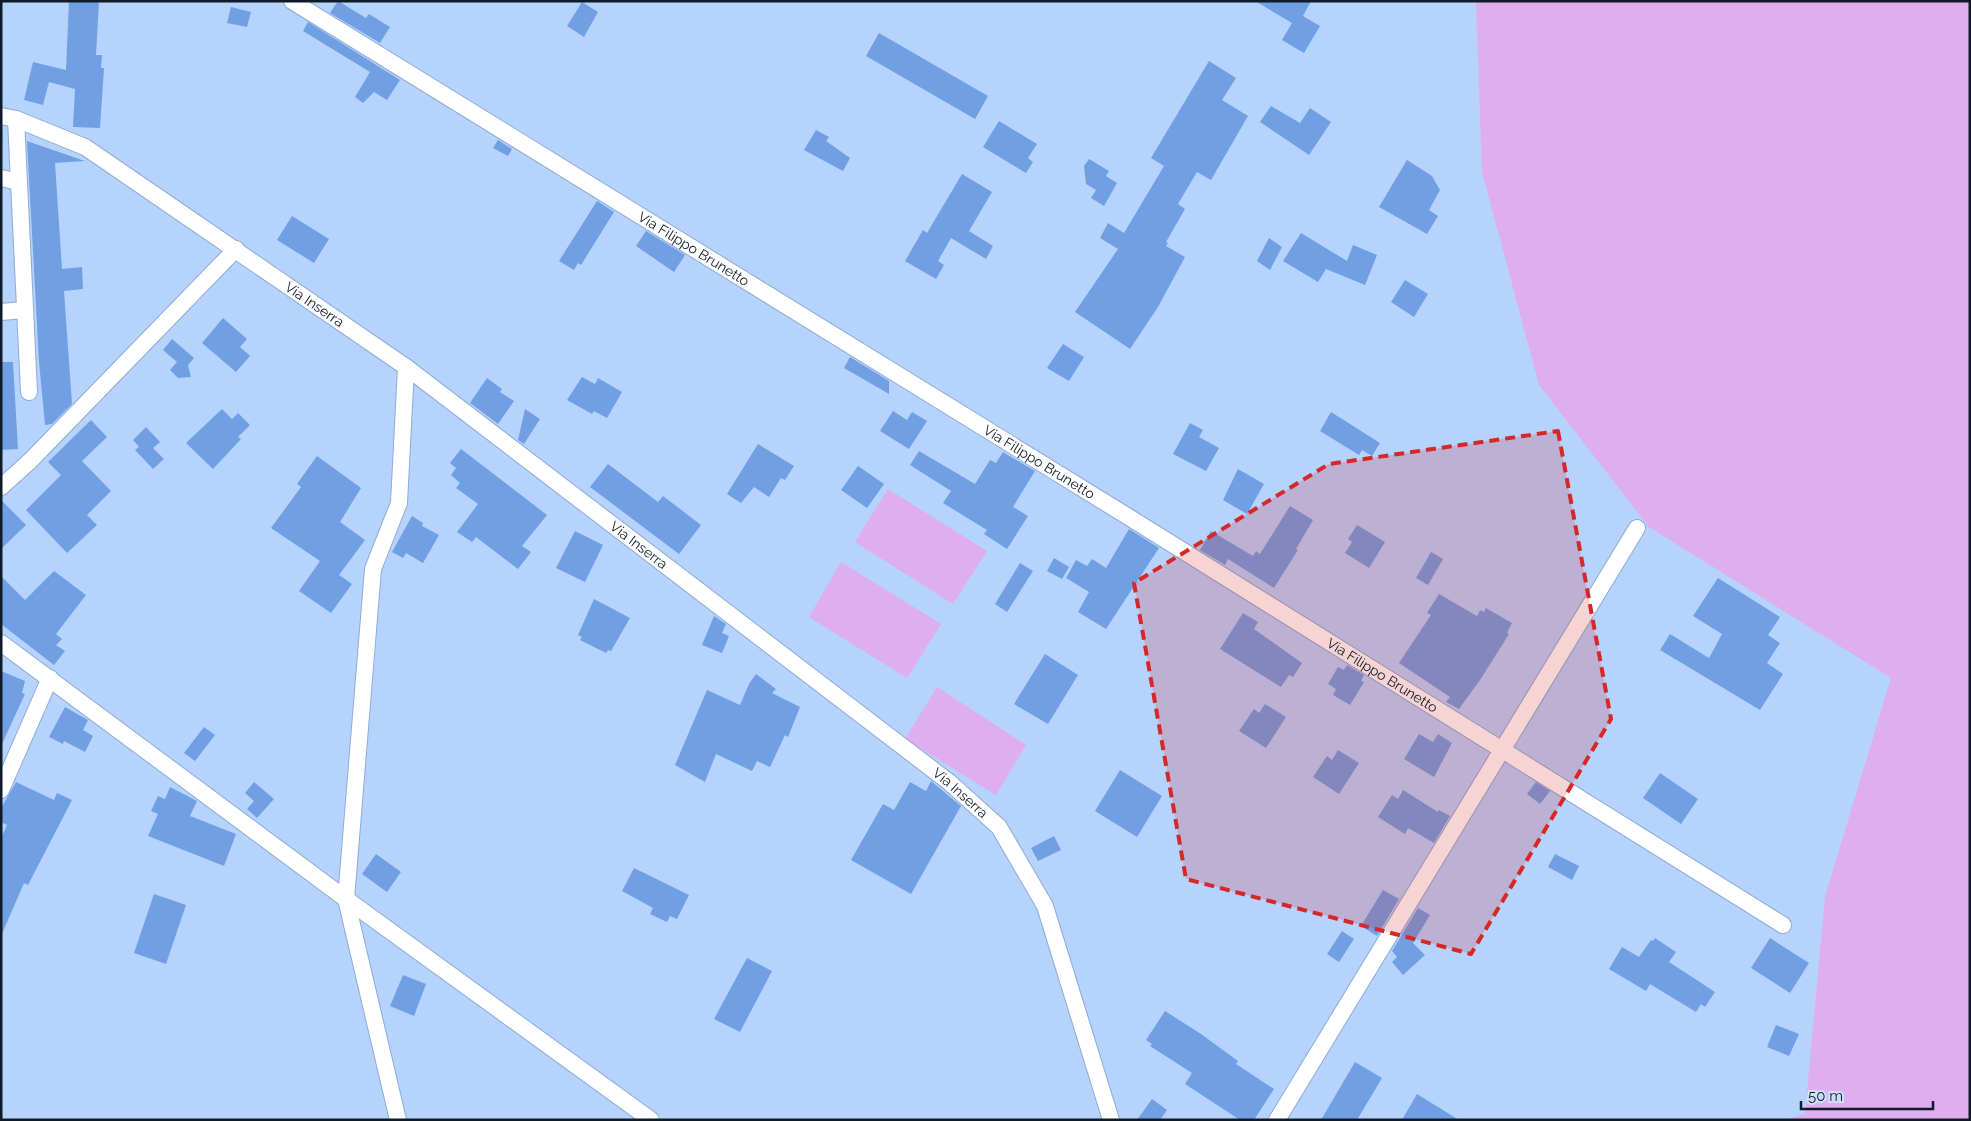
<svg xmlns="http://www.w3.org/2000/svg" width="1971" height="1121" viewBox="0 0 1971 1121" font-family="Raleway,sans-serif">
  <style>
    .green { fill: #deaeef }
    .building { fill: #709fe3 }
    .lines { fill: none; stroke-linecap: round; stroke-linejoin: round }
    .minor-casing { stroke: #8eabd4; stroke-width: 18 }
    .minor { stroke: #fff; stroke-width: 16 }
    .marked { fill: #d62828; fill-opacity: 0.2; stroke: #d62828; stroke-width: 4; stroke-dasharray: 10 6; stroke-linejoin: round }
    .labels { text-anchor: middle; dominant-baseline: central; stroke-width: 5; stroke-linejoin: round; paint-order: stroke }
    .street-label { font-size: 14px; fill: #101b2a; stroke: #cee0fa }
  </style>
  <rect width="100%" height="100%" fill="#b6d3fe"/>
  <!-- green -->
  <g class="green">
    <polygon points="1476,1 1970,1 1970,1120 1784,1120 1805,1114 1825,897 1891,678 1649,527 1539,385 1482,172"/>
    <polygon points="888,489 987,551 953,604 855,542"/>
    <polygon points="841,562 941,624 907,678 809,617"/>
    <polygon points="937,687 1026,745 996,795 905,739"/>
  </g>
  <!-- building -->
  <g class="building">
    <polygon points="69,1 99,1 96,55 102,55 101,68 104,68 100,128 73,127 75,89 49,82 43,105 24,100 33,62 66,70"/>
    <polygon points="338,1 366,18 369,14 390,27 380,43 330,13"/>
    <polygon points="1255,1 1311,1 1303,16 1320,26 1304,53 1282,40 1292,23"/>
    <polygon points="582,2 598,12 584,37 567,26"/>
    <polygon points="231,7 251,12 247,27 227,23"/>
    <polygon points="308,22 400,80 387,100 374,92 363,103 355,97 370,72 303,31"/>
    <polygon points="879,33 988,96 975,119 866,56"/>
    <polygon points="1209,61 1236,78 1222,100 1248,116 1211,180 1197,172 1178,204 1185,209 1166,242 1168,243 1166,246 1185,257 1158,307 1130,349 1075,312 1118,249 1100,238 1108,223 1124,233 1164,166 1151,158"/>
    <polygon points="1271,106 1300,123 1310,108 1331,122 1309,155 1260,122"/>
    <polygon points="999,121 1037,144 1028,158 1033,162 1026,173 983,147"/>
    <polygon points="816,130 829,137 826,141 850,158 843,171 804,150"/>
    <polygon points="498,140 512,149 508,156 493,148"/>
    <polygon points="27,141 85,161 55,163 62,269 82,267 83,289 64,291 72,404 52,424 45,425 39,362"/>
    <polygon points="1089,159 1109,171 1106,176 1117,183 1104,206 1091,198 1096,190 1086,184 1084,166"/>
    <polygon points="1407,160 1432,176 1440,190 1429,210 1438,216 1427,234 1379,207"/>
    <polygon points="962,174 992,192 969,231 993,246 986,259 951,238 938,261 944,265 936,279 905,261 923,230 927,233"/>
    <polygon points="597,201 614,212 581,265 578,263 574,270 559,261"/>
    <polygon points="292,216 329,239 314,263 277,240"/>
    <polygon points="646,231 685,255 674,272 636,246"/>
    <polygon points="1301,233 1347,261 1353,245 1377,255 1365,285 1326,269 1318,282 1283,261"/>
    <polygon points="1269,238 1282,247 1270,270 1257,261"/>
    <polygon points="1405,280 1428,294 1414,317 1391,302"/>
    <polygon points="223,318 247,339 240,347 250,356 236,372 202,343"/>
    <polygon points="172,339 194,358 188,365 191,377 178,378 170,370 177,362 163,350"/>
    <polygon points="1063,344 1084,357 1069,381 1047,368"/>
    <polygon points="850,357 889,381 889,394 844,368"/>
    <polygon points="1,362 13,362 18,449 1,450"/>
    <polygon points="582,377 595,384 598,378 622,392 607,418 594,411 592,414 567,400"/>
    <polygon points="487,378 502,389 500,392 514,401 498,424 470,403"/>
    <polygon points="222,409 232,419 238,413 250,425 238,437 241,439 213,469 186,443"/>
    <polygon points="525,409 540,419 524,444 518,440"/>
    <polygon points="893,411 907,420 912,412 927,421 909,449 880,431"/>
    <polygon points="1331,412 1380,443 1372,456 1362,450 1359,455 1320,431"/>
    <polygon points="91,420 107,437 82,461 111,491 87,515 97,525 67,553 26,510 61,475 48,462"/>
    <polygon points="1190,423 1203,430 1199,437 1219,448 1206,471 1173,454"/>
    <polygon points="146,427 160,442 153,448 164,459 153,469 135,450 139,447 133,440"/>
    <polygon points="758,444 794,466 785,480 781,478 769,497 754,487 741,503 727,494"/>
    <polygon points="461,449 547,515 522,546 531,552 518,569 476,537 472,542 457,532 478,504 456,488 460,483 451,475 456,468 450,463"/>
    <polygon points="919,451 975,484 990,460 996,463 1003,452 1035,471 1013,507 1028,516 1007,549 984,534 987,530 943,503 951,491 910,465"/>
    <polygon points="317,456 361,488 340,522 365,540 339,575 352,584 331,613 299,591 320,561 271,528 301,487 297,484"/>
    <polygon points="608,464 658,502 663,496 701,525 679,554 590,487"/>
    <polygon points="858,466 884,484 867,508 841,490"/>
    <polygon points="1238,469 1264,484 1247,514 1223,500"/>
    <polygon points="1,500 26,525 1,549"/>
    <polygon points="1290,506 1313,520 1296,549 1298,550 1274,588 1228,559 1225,565 1200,550 1211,531 1253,556 1256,551 1260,554"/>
    <polygon points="412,516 423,523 422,526 439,535 423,563 406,553 408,550 403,558 392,552"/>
    <polygon points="1357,525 1385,542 1369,568 1345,553 1352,542 1348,539"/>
    <polygon points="1129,529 1159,548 1106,629 1078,612 1089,592 1066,578 1076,560 1087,566 1092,559 1106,568"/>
    <polygon points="575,531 603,545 585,582 556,568"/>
    <polygon points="1431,552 1443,559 1428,585 1416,578"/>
    <polygon points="1054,558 1069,567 1062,579 1047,571"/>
    <polygon points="1020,563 1033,571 1007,612 995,604"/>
    <polygon points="54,571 86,595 56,634 62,639 56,645 65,651 54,665 1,624 1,576 25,600"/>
    <polygon points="1718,578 1780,617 1768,635 1780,643 1767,663 1783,674 1760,710 1660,650 1670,634 1709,658 1722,634 1693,616"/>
    <polygon points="1439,594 1477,616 1480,610 1484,612 1486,608 1512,623 1507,633 1509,634 1480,680 1459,709 1446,702 1450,697 1399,663 1431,615 1427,613"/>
    <polygon points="594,599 630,618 611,651 608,650 606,653 580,640 582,637 578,635"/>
    <polygon points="1243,613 1258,622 1254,629 1302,663 1293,677 1289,675 1281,687 1220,649"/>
    <polygon points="714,616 726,624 722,633 729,636 722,653 702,645"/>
    <polygon points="1045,654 1078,675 1048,724 1014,704"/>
    <polygon points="1347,665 1364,675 1361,681 1364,682 1350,705 1333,695 1336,689 1328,684 1338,667 1344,670"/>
    <polygon points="1,671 25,681 22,693 25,694 1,746"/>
    <polygon points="756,674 776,689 772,693 800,707 788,737 785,735 770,767 757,761 752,771 716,754 705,782 675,765 707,690 740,705 749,684"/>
    <polygon points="1265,704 1286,717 1266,748 1239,731 1254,709 1259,713"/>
    <polygon points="65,707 88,720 83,730 93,736 85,752 64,741 63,744 49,737"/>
    <polygon points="204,727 215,735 195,761 184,753"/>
    <polygon points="1419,734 1433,742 1438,734 1452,743 1434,777 1404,759"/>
    <polygon points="1338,750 1359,763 1339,794 1313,777 1327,756 1332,760"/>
    <polygon points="1120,770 1162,796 1137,837 1095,811"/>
    <polygon points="1660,773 1698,799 1681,824 1643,798"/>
    <polygon points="931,781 961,806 911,894 851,860 883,804 894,810 910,782 926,791"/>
    <polygon points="16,782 54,800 57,793 72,800 28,885 24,883 1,936 1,838 7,825 1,822 1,808"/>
    <polygon points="254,782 274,799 257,818 247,809 254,801 245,793"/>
    <polygon points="1536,782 1550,791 1540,804 1527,794"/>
    <polygon points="170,787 197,801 190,816 236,834 224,866 148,836 158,814 151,811 158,796 165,799"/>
    <polygon points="1403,790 1438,812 1439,810 1450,816 1434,843 1408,828 1405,834 1378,817 1392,795 1398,799"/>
    <polygon points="1054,836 1061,850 1038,861 1031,848"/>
    <polygon points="376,854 401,872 387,892 362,874"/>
    <polygon points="1555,854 1579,866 1572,880 1548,867"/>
    <polygon points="634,868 689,895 677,919 670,916 667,922 650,914 653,908 622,891"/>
    <polygon points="1383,890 1399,899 1377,936 1361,926"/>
    <polygon points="154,894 186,905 166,964 134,953"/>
    <polygon points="1418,908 1430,915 1413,943 1425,955 1403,975 1392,962 1397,957 1392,951"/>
    <polygon points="1342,931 1354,939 1339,962 1327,954"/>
    <polygon points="1655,938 1676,952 1669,962 1715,992 1705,1007 1701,1004 1696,1012 1650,984 1646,991 1609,969 1622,947 1639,957 1651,940 1653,941"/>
    <polygon points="1770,938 1809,963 1790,993 1751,968"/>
    <polygon points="747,958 772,971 740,1032 714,1019"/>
    <polygon points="403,975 426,984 414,1016 390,1006"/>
    <polygon points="1165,1011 1201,1034 1238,1061 1236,1064 1274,1089 1254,1120 1240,1120 1185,1084 1192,1073 1150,1046 1152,1044 1146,1040"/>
    <polygon points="1776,1025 1799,1034 1789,1056 1767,1047"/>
    <polygon points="1355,1062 1382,1078 1357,1120 1321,1120"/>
    <polygon points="1417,1094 1459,1120 1402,1120"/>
    <polygon points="1152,1099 1167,1110 1160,1120 1137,1120"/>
  </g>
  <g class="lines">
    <defs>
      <g id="minor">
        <path id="s1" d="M292,1l835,515 656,409"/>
        <path id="s2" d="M1,116l15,3 69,28 321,220 543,415 50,45 46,79 66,214"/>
        <polyline points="16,119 29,392"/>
        <polyline points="1,178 19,182"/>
        <polyline points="1,312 25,310"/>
        <polyline points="1,487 30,461 236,249"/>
        <polyline points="1,643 346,899 651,1120"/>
        <polyline points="1,790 50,678"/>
        <polyline points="398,1120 346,899 373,569 399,503 406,367"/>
        <polyline points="1277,1120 1637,528"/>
      </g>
    </defs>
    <!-- minor casing -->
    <use href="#minor" class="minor-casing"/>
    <!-- minor -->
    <use href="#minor" class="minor"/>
  </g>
  <!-- marked area -->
  <path class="marked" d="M1558,431l53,288 -140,235 -285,-75 -52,-296 195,-119z"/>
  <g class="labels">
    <!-- street labels -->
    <g class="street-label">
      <text stroke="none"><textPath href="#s1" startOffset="472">Via Filippo Brunetto</textPath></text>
      <text stroke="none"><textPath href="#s2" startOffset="368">Via Inserra</textPath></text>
      <text stroke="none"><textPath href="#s1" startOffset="878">Via Filippo Brunetto</textPath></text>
      <text stroke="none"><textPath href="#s2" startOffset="772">Via Inserra</textPath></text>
      <text stroke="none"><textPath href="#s1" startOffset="1282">Via Filippo Brunetto</textPath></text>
      <text stroke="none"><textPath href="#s2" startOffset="1178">Via Inserra</textPath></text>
    </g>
  </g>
  <!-- border -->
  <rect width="1971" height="1121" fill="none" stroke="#101b2a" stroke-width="5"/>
  <!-- scale -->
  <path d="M1801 1101v8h132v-8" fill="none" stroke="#101b2a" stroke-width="2.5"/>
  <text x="1808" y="1101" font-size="15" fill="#101b2a" stroke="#cee0fa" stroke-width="4" paint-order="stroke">50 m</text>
</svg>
